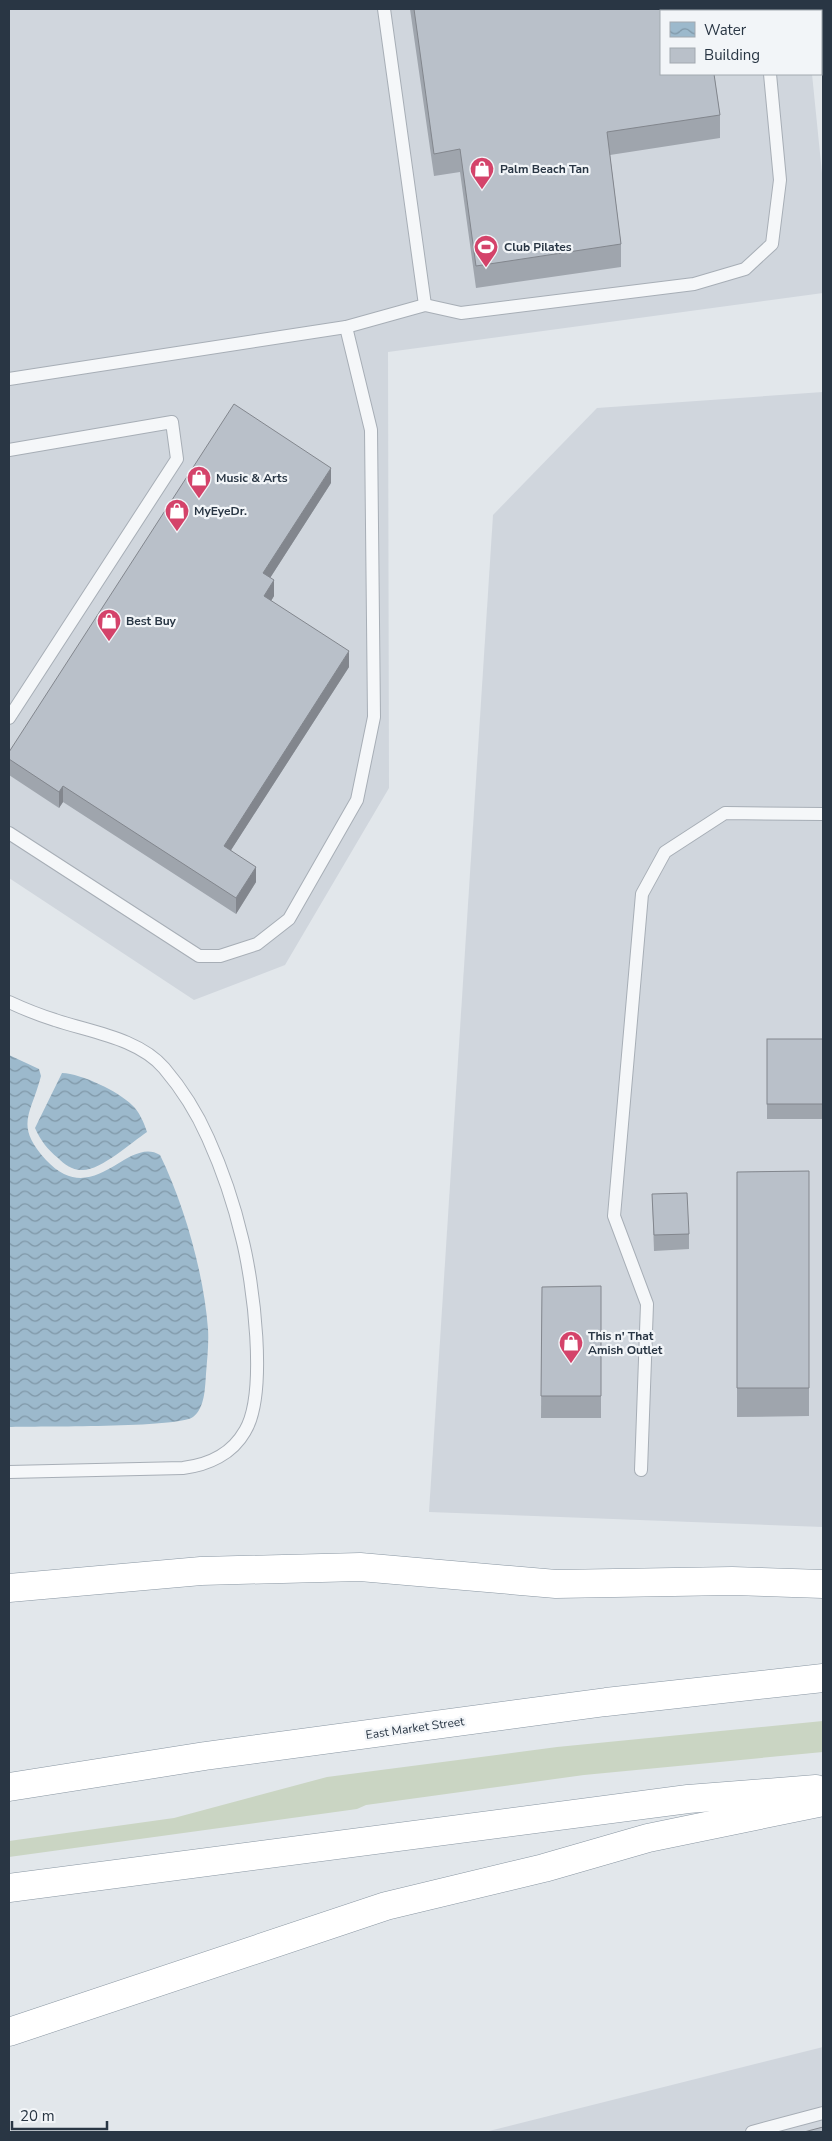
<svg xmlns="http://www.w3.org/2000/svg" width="832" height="2141" viewBox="0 0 832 2141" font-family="'Nunito Sans',sans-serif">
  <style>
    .built { fill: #d0d6dd }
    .grass { fill: #cad5c3 }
    .water { fill: url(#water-waves) }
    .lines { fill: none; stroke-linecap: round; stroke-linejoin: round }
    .lane-casing { stroke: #a7aeb6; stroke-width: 14 }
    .highway-casing { stroke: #8996a2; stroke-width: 29 }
    .lane { stroke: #f5f7f9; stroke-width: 12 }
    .highway { stroke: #fff; stroke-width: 28 }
    .wall { fill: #9fa5ad }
    .shaded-wall { fill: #82868d }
    .building { fill: #b9c0c9; stroke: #82868d }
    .labels { text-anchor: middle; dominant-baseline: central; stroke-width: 4.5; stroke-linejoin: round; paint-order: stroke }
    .poi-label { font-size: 12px; font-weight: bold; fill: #293644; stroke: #f2f5f8; text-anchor: start }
    .street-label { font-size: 12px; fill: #293644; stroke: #f2f5f8 }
  </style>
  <defs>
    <pattern id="water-waves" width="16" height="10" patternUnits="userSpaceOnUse" patternTransform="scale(1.25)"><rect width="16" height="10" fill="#9cb9cc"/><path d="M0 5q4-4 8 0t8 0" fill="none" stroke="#7f97a7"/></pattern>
  </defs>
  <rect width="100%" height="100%" fill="#e2e7eb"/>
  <!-- built -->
  <g class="built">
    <polygon points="9,9 806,9 806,11 661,11 661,74 812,74 823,183 823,293 388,352 389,788 285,965 194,1000 9,878"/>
    <polygon points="823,392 823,1527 429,1512 493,515 597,408"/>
    <polygon points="823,2047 823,2132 485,2132"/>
  </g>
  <!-- grass -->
  <polygon class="grass" points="823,1721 823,1752 584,1775 366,1805 357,1809 9,1857 9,1841 174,1818 327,1777 557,1747"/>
  <!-- water -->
  <g class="water">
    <path d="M9,1055l30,14 2,7c-10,39 -27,49 5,84 48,51 81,-25 114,-5 24,49 44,119 48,174 1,15 -1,31 -2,45 -1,14 -1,34 -13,43 -15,11 -156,9 -184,10z"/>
    <path d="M62,1073c20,1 56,18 70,32 7,6 12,18 15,27 -15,10 -48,40 -66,38 -9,0 -17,-6 -23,-12 -11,-9 -17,-17 -23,-30z"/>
  </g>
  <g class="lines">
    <defs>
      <g id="lane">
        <polyline points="384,9 425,305"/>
        <polyline points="764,9 764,11"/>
        <polyline points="9,379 346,327 425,305 461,313 694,284 745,269 772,244 780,180 770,74"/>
        <polyline points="9,450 172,422 177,459 9,718"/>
        <polyline points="9,833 199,956 220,956 257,944 289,919 357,800 374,717 371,430 346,327"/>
        <path d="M9,1002c15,7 30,13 46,18 35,12 83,18 109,48 17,20 33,45 44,70 14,31 26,66 34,100 11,43 26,155 3,193 -13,23 -37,34 -62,37l-174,4"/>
        <polyline points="641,1470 647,1304 614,1216 642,894 665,852 725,813 823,814"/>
        <polyline points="752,2132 823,2113"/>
      </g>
      <g id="highway">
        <polyline points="9,1588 201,1571 360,1567 556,1584 732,1581 823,1584"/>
        <polyline points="9,1787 205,1756 606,1702 823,1678"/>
        <polyline points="9,1888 688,1799 816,1789"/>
        <polyline points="9,2032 386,1906 544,1868 648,1838 823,1802"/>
      </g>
    </defs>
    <!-- lane casing -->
    <use href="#lane" class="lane-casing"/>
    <!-- highway casing -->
    <use href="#highway" class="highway-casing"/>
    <!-- lane -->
    <use href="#lane" class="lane"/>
    <!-- highway -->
    <use href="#highway" class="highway"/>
  </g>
  <!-- wall -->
  <g class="wall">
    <polygon points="410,9 705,9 720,115 720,138 610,155 621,244 621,267 476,288 460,172 434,176"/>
    <polygon points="331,483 270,578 274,596 271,601 349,667 231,850 256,882 236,914 63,802 59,808 9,775 9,752"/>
    <rect x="767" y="1039" width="56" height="80"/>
    <polygon points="809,1171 809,1416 737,1417 737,1172"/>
    <polygon points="652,1194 689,1234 689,1249 654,1251"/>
    <polygon points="601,1286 601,1418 541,1418 542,1287"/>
  </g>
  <!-- shaded-wall -->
  <g class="shaded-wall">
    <polygon points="331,468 331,483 263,589 263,573"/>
    <polygon points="274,580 274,596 264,612 264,596"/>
    <polygon points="349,651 349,667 224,861 224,846"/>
    <polygon points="63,786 63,802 59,808 59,792"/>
    <polygon points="256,867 256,882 236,914 236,898"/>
  </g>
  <!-- building -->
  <g class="building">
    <polygon points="414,9 705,9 705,11 661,11 661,74 714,74 720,115 607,132 621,244 476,266 460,149 434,154"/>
    <polygon points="234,404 331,468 263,573 274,580 264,596 349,651 224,846 256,867 236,898 63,786 59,792 9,759 9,752"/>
    <rect x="767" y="1039" width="56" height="65"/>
    <polygon points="809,1171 809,1388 737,1388 737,1172"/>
    <polygon points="687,1193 689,1234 654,1235 652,1194"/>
    <polygon points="601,1286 601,1396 541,1396 542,1287"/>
    <polygon points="823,2127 823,2132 804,2132"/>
  </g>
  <!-- icons -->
  <defs>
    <symbol id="shop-pin" viewBox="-11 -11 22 30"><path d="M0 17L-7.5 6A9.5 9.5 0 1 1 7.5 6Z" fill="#d4436a" stroke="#f2f5f8"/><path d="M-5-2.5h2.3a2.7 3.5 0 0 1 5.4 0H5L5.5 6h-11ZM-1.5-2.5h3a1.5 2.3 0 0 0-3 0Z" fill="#fff"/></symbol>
    <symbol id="stadium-pin" viewBox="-11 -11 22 30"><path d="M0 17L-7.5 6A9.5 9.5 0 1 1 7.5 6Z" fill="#d4436a" stroke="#f2f5f8"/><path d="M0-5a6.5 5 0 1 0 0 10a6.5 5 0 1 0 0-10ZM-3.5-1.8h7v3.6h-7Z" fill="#fff"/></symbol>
  </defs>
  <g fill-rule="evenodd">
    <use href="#shop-pin" x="468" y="155" width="28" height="38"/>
    <use href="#stadium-pin" x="472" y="233" width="28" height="38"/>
    <use href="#shop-pin" x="185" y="464" width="28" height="38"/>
    <use href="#shop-pin" x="163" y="497" width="28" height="38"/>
    <use href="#shop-pin" x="95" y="607" width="28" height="38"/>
    <use href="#shop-pin" x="557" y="1329" width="28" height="38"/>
  </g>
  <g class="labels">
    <!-- poi labels -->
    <g class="poi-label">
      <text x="500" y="169">Palm Beach Tan</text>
      <text x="504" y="247">Club Pilates</text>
      <text x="216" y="478">Music &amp; Arts</text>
      <text x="194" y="511">MyEyeDr.</text>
      <text x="126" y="621">Best Buy</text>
      <text x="588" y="1336">This n' That<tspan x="588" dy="14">Amish Outlet</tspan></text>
    </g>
    <!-- street labels -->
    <g class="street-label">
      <text transform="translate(415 1728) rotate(-8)">East Market Street</text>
    </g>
  </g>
  <!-- border -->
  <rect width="832" height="2141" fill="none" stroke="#293644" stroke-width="20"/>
  <!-- legend -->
  <rect x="660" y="10" width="162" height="65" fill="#f2f5f8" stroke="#a2a9b0"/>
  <rect x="670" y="22" width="25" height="15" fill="url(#water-waves)" stroke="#a2a9b0"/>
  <text x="704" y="35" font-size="15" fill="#293644">Water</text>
  <rect x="670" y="48" width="25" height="15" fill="#b9c0c9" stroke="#a2a9b0"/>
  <text x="704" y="60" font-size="15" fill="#293644">Building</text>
  <!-- scale -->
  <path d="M12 2121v8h95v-8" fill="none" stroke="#293644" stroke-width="2.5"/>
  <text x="20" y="2121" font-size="15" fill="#293644" stroke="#f2f5f8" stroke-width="4" paint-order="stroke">20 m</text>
</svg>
